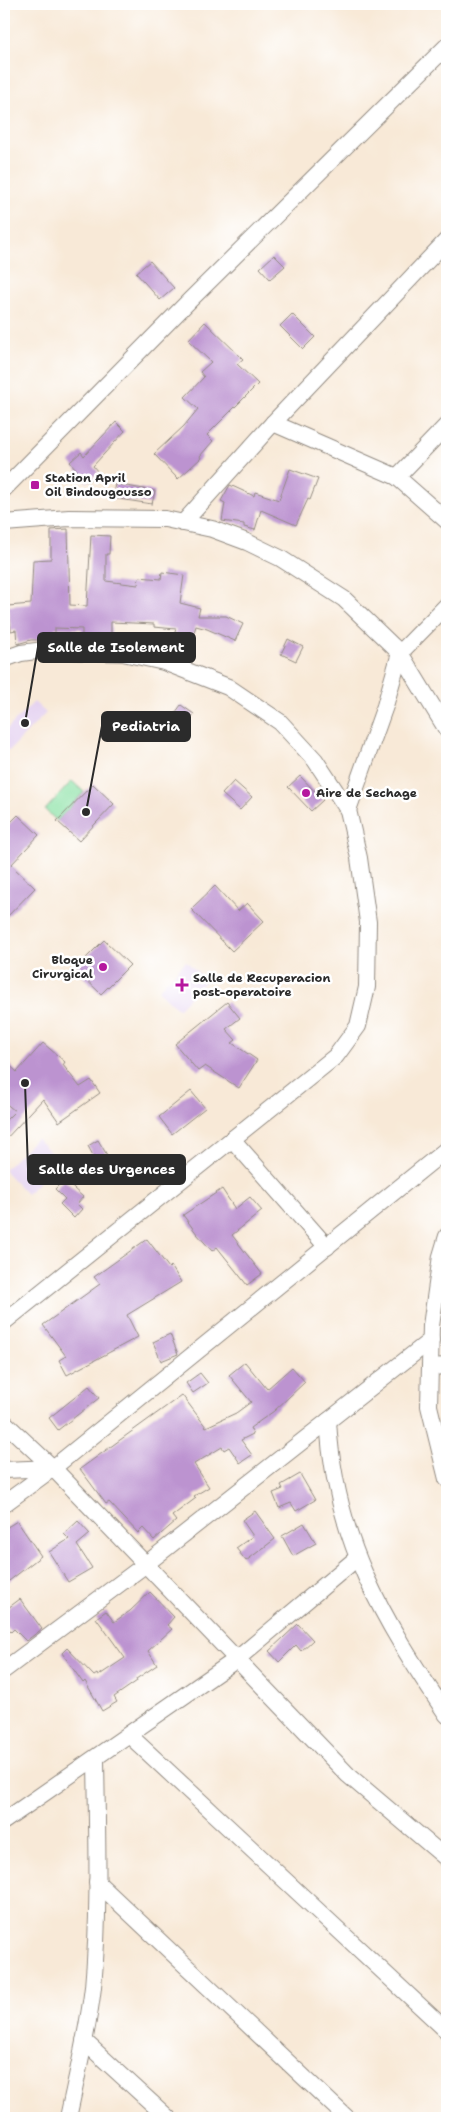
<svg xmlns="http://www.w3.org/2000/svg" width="451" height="2122" viewBox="0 0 451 2122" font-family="'Shantell Sans',sans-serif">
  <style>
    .built { fill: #e5d3f1 }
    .green { fill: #89e1a4; stroke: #5a8668 }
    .building { fill: #bc93d0 }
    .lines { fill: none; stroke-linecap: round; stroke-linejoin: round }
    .street-casing { stroke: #928a81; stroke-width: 18 }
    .street { stroke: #fff; stroke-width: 16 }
    .poi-dot { fill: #b5179e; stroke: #fff; stroke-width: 2 }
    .labels { text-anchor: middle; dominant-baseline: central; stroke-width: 5; stroke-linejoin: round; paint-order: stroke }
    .poi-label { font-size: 12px; font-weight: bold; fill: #2b2b2b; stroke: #fff; text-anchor: start }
    .leader { fill: none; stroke: #2b2b2b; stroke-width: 2 }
    .callout-dot { fill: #2b2b2b; stroke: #fff; stroke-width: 2 }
    .callout { fill: #2b2b2b; stroke: #2b2b2b; stroke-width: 2 }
    .callout-label { font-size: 14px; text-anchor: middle; font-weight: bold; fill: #fff }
  </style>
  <rect width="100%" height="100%" fill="#fff"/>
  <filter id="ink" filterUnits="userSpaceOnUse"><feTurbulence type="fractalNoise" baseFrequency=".02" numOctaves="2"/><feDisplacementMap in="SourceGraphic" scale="10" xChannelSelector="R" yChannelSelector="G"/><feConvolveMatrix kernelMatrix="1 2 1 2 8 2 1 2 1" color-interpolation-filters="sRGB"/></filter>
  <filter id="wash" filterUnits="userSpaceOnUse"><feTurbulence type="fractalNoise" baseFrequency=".0096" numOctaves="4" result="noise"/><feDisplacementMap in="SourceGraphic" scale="20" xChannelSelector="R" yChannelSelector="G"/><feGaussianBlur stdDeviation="1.12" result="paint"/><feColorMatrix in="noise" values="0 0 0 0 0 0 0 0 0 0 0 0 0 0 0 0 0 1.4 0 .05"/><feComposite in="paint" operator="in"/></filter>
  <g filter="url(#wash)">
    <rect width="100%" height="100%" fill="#f8e9d7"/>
    <!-- built -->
    <g class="built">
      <polygon points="34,702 46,713 9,751 4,746 4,732"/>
      <polygon points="186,961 206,980 178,1009 158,990"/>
      <polygon points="36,1138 60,1161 27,1194 4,1170"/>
    </g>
    <!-- green -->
    <polygon class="green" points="72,781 84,792 57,821 45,810"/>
    <g id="blocks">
      <!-- building -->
      <g class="building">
        <polygon points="274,255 285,266 270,279 260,268"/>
        <polygon points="150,261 174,288 160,300 136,273"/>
        <polygon points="292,314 315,337 303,349 280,326"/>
        <polygon points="205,322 243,359 237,364 258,384 207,435 213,441 200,456 201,458 178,479 154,454 184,426 198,409 185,397 204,377 200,372 211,362 188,340"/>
        <polygon points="116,422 125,431 93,466 98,472 87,482 70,462 81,452 84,456"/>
        <polygon points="290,469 318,479 310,500 308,499 296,525 261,510 255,530 244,527 244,524 222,521 225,503 221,501 230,485 254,496 255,492 279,500"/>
        <polygon points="115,484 155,491 152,504 112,498"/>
        <polygon points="68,529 70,605 87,606 91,535 110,536 109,554 106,554 106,581 138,585 139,577 161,579 162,572 184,575 180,603 200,608 198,616 226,616 243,624 235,641 207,629 196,626 187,654 170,648 176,629 154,627 154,624 111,622 111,637 82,636 82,629 55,628 55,640 31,640 17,644 16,630 11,631 8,606 31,604 33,560 51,559 51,530"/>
        <polygon points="288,639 303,647 296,661 281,654"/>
        <polygon points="181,705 194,714 185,726 173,716"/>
        <polygon points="300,776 323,800 311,811 288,787"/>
        <polygon points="234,781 252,797 240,810 222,794"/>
        <polygon points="93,784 114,804 79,841 57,821"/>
        <polygon points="18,815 39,835 11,865 35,888 4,920 4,829"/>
        <polygon points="215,886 238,911 247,903 264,921 232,951 191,909"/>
        <polygon points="104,940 130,965 101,994 75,969"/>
        <polygon points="227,1002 240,1018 226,1029 236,1040 232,1043 257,1060 239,1088 205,1066 198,1071 175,1044"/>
        <polygon points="43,1043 65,1062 63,1065 80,1087 91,1080 100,1093 59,1122 43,1099 4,1141 4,1122 15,1111 4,1102 4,1060 17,1072"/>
        <polygon points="191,1091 205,1108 172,1134 159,1117"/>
        <polygon points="98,1140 107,1155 96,1161 88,1146"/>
        <polygon points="64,1180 83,1197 77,1204 82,1209 74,1218 60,1204 65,1199 55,1189"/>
        <polygon points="222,1189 235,1209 250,1197 262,1211 232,1235 262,1274 247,1285 217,1247 212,1251 197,1234 183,1215"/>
        <polygon points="147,1239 169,1268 171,1266 181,1282 127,1315 138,1337 67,1375 59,1360 66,1356 43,1325 100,1284 94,1277"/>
        <polygon points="170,1334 178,1354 161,1361 153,1342"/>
        <polygon points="245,1362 267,1389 292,1367 305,1382 274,1411 250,1428 253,1434 241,1440 252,1455 240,1463 229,1447 224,1450 222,1447 194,1464 209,1487 194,1496 196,1498 172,1516 176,1521 154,1540 143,1528 138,1533 109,1502 106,1504 80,1469 182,1395 206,1427 236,1413 251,1402 229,1375"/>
        <polygon points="200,1373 208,1383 193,1393 186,1383"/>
        <polygon points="89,1386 99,1398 58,1430 49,1418"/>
        <polygon points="300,1474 315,1500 296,1511 291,1503 279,1508 273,1493 283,1489 281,1485"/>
        <polygon points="255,1511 275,1539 246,1561 236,1548 253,1536 242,1520"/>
        <polygon points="17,1521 41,1556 9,1581 4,1574 4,1529"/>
        <polygon points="78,1521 90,1534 77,1545 92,1568 68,1582 49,1552 69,1539 64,1534"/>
        <polygon points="304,1523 316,1543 293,1556 282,1536"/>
        <polygon points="150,1592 174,1617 167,1625 172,1629 148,1651 157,1665 136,1679 137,1681 114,1697 117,1702 102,1711 85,1681 83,1683 62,1653 67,1648 94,1676 97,1674 98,1676 125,1658 96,1618 106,1611 114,1622 130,1611"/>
        <polygon points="20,1599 42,1629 26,1641 14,1629 11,1632 4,1623 4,1611"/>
        <polygon points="298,1624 313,1640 301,1651 296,1645 279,1662 269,1651"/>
      </g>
    </g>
  </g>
  <g filter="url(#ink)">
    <use href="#blocks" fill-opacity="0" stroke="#928a81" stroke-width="1"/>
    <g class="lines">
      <defs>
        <g id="street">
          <polyline points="273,423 397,477 447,521"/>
          <polyline points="397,477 447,425"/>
          <polyline points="4,489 190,300 447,46"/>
          <polyline points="4,523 69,518 165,519 212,529 247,542 280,558 344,599 400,653 447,730"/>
          <polyline points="183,523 273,423 447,240"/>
          <polyline points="4,659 21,653 44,650 123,653 164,662 228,687 280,722 315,760 348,810 359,858 368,922 367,987 358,1026 336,1056 4,1322"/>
          <polyline points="348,810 385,706 400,653 447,605"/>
          <polyline points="232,1139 327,1247"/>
          <polyline points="447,1236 441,1256 431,1326 429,1406 447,1479"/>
          <polyline points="430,1367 447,1366"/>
          <path d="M328,1421c7,119 54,197 119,294"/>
          <polyline points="4,1422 53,1468 348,1775 447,1859"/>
          <polyline points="4,1470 53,1468"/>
          <polyline points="4,1504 53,1468 447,1149"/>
          <polyline points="4,1670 146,1564 431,1340"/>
          <polyline points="129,1735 447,2031"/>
          <polyline points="4,1821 237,1659 357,1558"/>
          <polyline points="97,1882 347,2118"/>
          <polyline points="84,2041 168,2118"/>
          <path d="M68,2118c9,-43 20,-87 25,-131 7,-76 4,-153 3,-228"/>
        </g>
      </defs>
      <!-- street casing -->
      <use href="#street" class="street-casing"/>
      <!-- street -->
      <use href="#street" class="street"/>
    </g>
  </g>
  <!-- markers -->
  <g class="poi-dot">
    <rect x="30" y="480" width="10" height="10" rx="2.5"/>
    <circle cx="306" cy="793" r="5"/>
    <circle cx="103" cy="967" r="5"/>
    <path d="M179.5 977.5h5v5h5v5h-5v5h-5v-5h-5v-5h5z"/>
  </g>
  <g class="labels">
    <!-- poi labels -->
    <g class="poi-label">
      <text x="45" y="478">Station April<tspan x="45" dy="14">Oil Bindougousso</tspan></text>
      <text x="316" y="793">Aire de Sechage</text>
      <text x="93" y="960" text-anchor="end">Bloque<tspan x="93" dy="14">Cirurgical</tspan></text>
      <text x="193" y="978">Salle de Recuperacion<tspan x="193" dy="14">post-operatoire</tspan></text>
    </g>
  </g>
  <!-- callouts -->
  <path class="leader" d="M25 723L38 647M86 812L102 726M25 1083L28 1169"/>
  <g class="callout-dot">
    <circle cx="25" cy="723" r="5"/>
    <circle cx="86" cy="812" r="5"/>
    <circle cx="25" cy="1083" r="5"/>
  </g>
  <g class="callout">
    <rect x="38" y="633" width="157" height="29" rx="5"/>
    <rect x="102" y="712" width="88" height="29" rx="5"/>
    <rect x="28" y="1155" width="157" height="29" rx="5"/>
  </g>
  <g class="callout-label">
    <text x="116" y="652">Salle de Isolement</text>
    <text x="146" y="731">Pediatria</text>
    <text x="107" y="1174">Salle des Urgences</text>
  </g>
  <!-- margin -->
  <rect width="451" height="2122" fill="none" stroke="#fff" stroke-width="20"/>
</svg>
